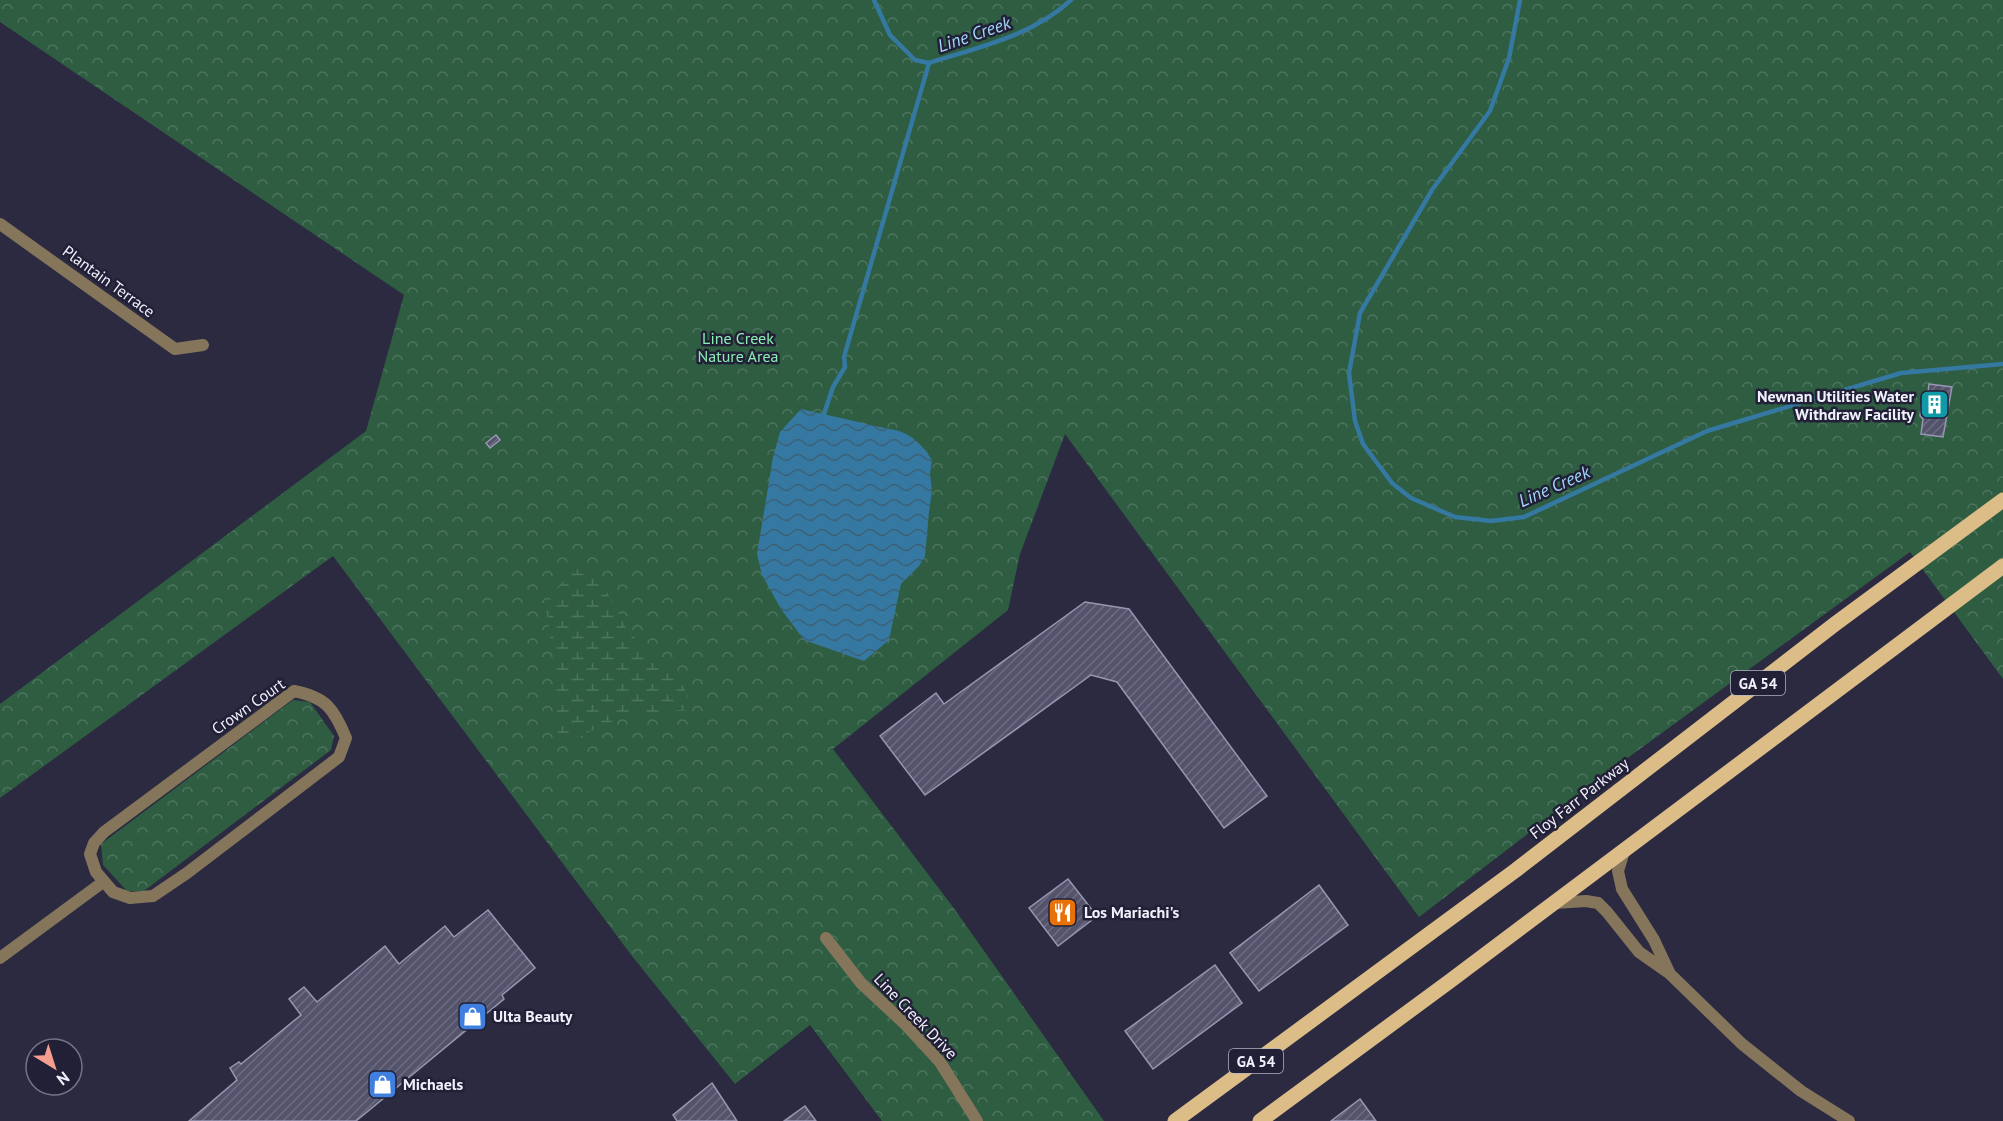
<svg xmlns="http://www.w3.org/2000/svg" width="2003" height="1121" viewBox="0 0 2003 1121" font-family="'PT Sans',sans-serif">
  <style>
    .forest { fill: url(#forest-crowns) }
    .wetland { fill: url(#wetland-marsh) }
    .water { fill: url(#water-waves) }
    .lines { fill: none; stroke-linecap: round; stroke-linejoin: round }
    .stream { stroke: #3578a1; stroke-width: 4.5 }
    .building { fill: url(#building-hatch); stroke: #9797b2; stroke-width: 1.5 }
    .street { stroke: #84755b; stroke-width: 12 }
    .primary { stroke: #dcbd87; stroke-width: 15 }
    .labels { text-anchor: middle; dominant-baseline: central; stroke-width: 5; stroke-linejoin: round; paint-order: stroke }
    .shield { fill: #212036; stroke: #b3b2c1; stroke-width: 1.5 }
    .shield-label { font-size: 15px; font-weight: bold; fill: #f1f1fd }
    .street-label { font-size: 16px; fill: #f1f1fd; stroke: #212036 }
    .park-label { font-size: 16px; fill: #8cedb4; stroke: #212036 }
    .poi-label { font-size: 16px; font-weight: bold; fill: #f1f1fd; stroke: #212036; text-anchor: start }
    .water-label { font-size: 18px; font-style: italic; fill: #a2d7fa; stroke: #212036 }
  </style>
  <defs>
    <pattern id="forest-crowns" width="20" height="18" patternUnits="userSpaceOnUse" patternTransform="scale(1.5)"><rect width="20" height="18" fill="#2e5d42"/><path d="M2 6a3 3 0 1 1 6 0M12 15a3 3 0 1 1 6 0" fill="none" stroke="#4d755e"/></pattern>
    <pattern id="wetland-marsh" width="20" height="14" patternUnits="userSpaceOnUse" patternTransform="scale(1.5)"><rect width="20" height="14" fill="#2e5d42"/><path d="M1 5h8M5 5V1M11 12h8M15 12V8" fill="none" stroke="#4d755e"/></pattern>
    <pattern id="water-waves" width="16" height="10" patternUnits="userSpaceOnUse" patternTransform="scale(1.5)"><rect width="16" height="10" fill="#3578a1"/><path d="M0 5q4-4 8 0t8 0" fill="none" stroke="#3e6076"/></pattern>
    <pattern id="building-hatch" width="6" height="6" patternUnits="userSpaceOnUse" patternTransform="scale(1.5)"><rect width="6" height="6" fill="#54536c"/><path d="M-1 1l2-2M0 6l6-6M5 7l2-2" fill="none" stroke="#6d6c82"/></pattern>
  </defs>
  <rect width="100%" height="100%" fill="#2b2a40"/>
  <!-- forest -->
  <g class="forest">
    <polygon points="0,0 2003,0 2003,679 1910,552 1618,765 1419,917 1065,434 1020,554 1008,610 833,749 953,907 1104,1121 882,1121 810,1025 735,1084 632,956 333,556 0,798 0,704 366,431 404,295 0,22"/>
    <polygon points="293,700 310,702 334,736 331,750 144,891 127,891 103,865 101,844"/>
  </g>
  <!-- wetland -->
  <polygon class="wetland" points="573,567 601,581 627,630 685,688 690,710 626,715 567,742 558,735 555,671 546,606"/>
  <!-- water -->
  <path class="water" d="M801,409l88,20c20,2 33,15 43,31l-2,14 2,17 -3,21 -4,44 -6,10 -18,18 -12,56 -25,21 -60,-21 -23,-31 -19,-34 -5,-21 16,-97 7,-25z"/>
  <g class="lines">
    <!-- stream -->
    <g class="stream">
      <path d="M874,0l16,35 25,25 14,3c50,-16 103,-27 142,-63"/>
      <polyline points="1520,0 1509,58 1490,111 1432,190 1360,313 1349,373 1355,421 1363,444 1392,483 1411,498 1455,517 1491,521 1524,517 1707,431 1901,373 2003,364"/>
      <polyline points="824,414 833,387 845,367 844,357 929,63"/>
    </g>
  </g>
  <!-- building -->
  <g class="building">
    <polygon points="1929,384 1952,387 1943,437 1921,434 1923,419 1920,416 1923,393 1928,392"/>
    <polygon points="496,435 500,440 490,448 486,443"/>
    <polygon points="1085,602 1129,609 1267,796 1224,828 1117,682 1091,675 925,795 880,736 936,693 944,704"/>
    <polygon points="1068,879 1097,916 1058,946 1029,908"/>
    <polygon points="1319,885 1348,925 1259,991 1230,953"/>
    <polygon points="488,910 535,968 502,995 504,999 356,1121 189,1121 237,1080 230,1068 239,1062 241,1064 301,1015 289,999 304,987 317,1002 385,946 399,964 445,926 454,937"/>
    <polygon points="1215,965 1242,1003 1153,1069 1125,1031"/>
    <polygon points="712,1083 737,1121 677,1121 673,1115"/>
    <polygon points="1360,1099 1376,1121 1331,1121"/>
    <polygon points="805,1106 816,1121 784,1121"/>
  </g>
  <g class="lines">
    <!-- street -->
    <g class="street">
      <polyline points="0,224 175,349 203,345"/>
      <path d="M294,691c32,6 40,18 52,47l-7,19 -152,116 -34,23 -23,2 -17,-6 -17,-20 -6,-18 4,-11 10,-11z"/>
      <polyline points="1625,848 1618,871 1622,889 1654,940 1669,972"/>
      <polyline points="1554,903 1586,901 1598,903 1607,912 1639,952 1669,973 1742,1044 1801,1091 1849,1121"/>
      <polyline points="826,938 861,983 905,1024 940,1062 977,1121"/>
      <polyline points="0,958 103,882"/>
    </g>
    <!-- primary -->
    <g class="primary">
      <polyline points="1175,1121 1516,870 1835,624 2003,500"/>
      <polyline points="1260,1121 1450,981 2003,566"/>
    </g>
  </g>
  <!-- icons -->
  <defs>
    <symbol id="building-square" viewBox="-11 -11 22 22"><rect x="-9" y="-9" width="18" height="18" rx="4" fill="#0f9aa8" stroke="#212036"/><path d="M-4-6H4V6H1V3H-1V6H-4ZM-2.5-4.3h1.7v1.8h-1.7ZM.8-4.3h1.7v1.8H.8ZM-2.5-1h1.7V.8h-1.7ZM.8-1h1.7V.8H.8Z" fill="#fff"/></symbol>
    <symbol id="restaurant-square" viewBox="-11 -11 22 22"><rect x="-9" y="-9" width="18" height="18" rx="4" fill="#e8710a" stroke="#212036"/><path d="M-5-6h1v4h1v-4h1v4h1v-4h1v5L-1.5 .5V6h-2V.5L-5-1ZM5-6V6H3V1.5H1.5Q1.5-4 5-6Z" fill="#fff"/></symbol>
    <symbol id="shop-square" viewBox="-11 -11 22 22"><rect x="-9" y="-9" width="18" height="18" rx="4" fill="#3f7fe0" stroke="#212036"/><path d="M-5-2.5h2.3a2.7 3.5 0 0 1 5.4 0H5L5.5 6h-11ZM-1.5-2.5h3a1.5 2.3 0 0 0-3 0Z" fill="#fff"/></symbol>
  </defs>
  <g fill-rule="evenodd">
    <use href="#building-square" x="1918" y="388" width="33" height="33"/>
    <use href="#restaurant-square" x="1046" y="896" width="33" height="33"/>
    <use href="#shop-square" x="456" y="1000" width="33" height="33"/>
    <use href="#shop-square" x="366" y="1068" width="33" height="33"/>
  </g>
  <g class="labels">
    <!-- shield labels -->
    <g class="shield">
      <rect x="1731" y="671" width="54" height="24" rx="4.5"/>
      <rect x="1229" y="1049" width="54" height="24" rx="4.5"/>
    </g>
    <g class="shield-label">
      <text x="1758" y="683">GA 54</text>
      <text x="1256" y="1061">GA 54</text>
    </g>
    <!-- street labels -->
    <g class="street-label">
      <text transform="translate(109 281) rotate(36)">Plantain Terrace</text>
      <text transform="translate(248 706) rotate(-35)">Crown Court</text>
      <text transform="translate(1579 798) rotate(-38)">Floy Farr Parkway</text>
      <text transform="translate(916 1016) rotate(46)">Line Creek Drive</text>
    </g>
    <!-- park labels -->
    <g class="park-label">
      <text x="738" y="338">Line Creek<tspan x="738" dy="18">Nature Area</tspan></text>
    </g>
    <!-- poi labels -->
    <g class="poi-label">
      <text x="1914" y="396" text-anchor="end">Newnan Utilities Water<tspan x="1914" dy="18">Withdraw Facility</tspan></text>
      <text x="1084" y="912">Los Mariachi's</text>
      <text x="493" y="1016">Ulta Beauty</text>
      <text x="403" y="1084">Michaels</text>
    </g>
    <!-- water labels -->
    <g class="water-label">
      <text transform="translate(974 34) rotate(-19)">Line Creek</text>
      <text transform="translate(1554 486) rotate(-24)">Line Creek</text>
    </g>
  </g>
  <!-- north arrow -->
  <g transform="translate(54 1067) rotate(142)"><circle r="28" fill="#212036" stroke="#747486" stroke-width="1.5"/>
  <path d="M0-4.5L10 22L0 15L-10 22Z" fill="#f59d8e"/>
  <text y="-9" font-size="16" font-weight="bold" text-anchor="middle" fill="#f1f1fd">N</text>
  </g>
</svg>
